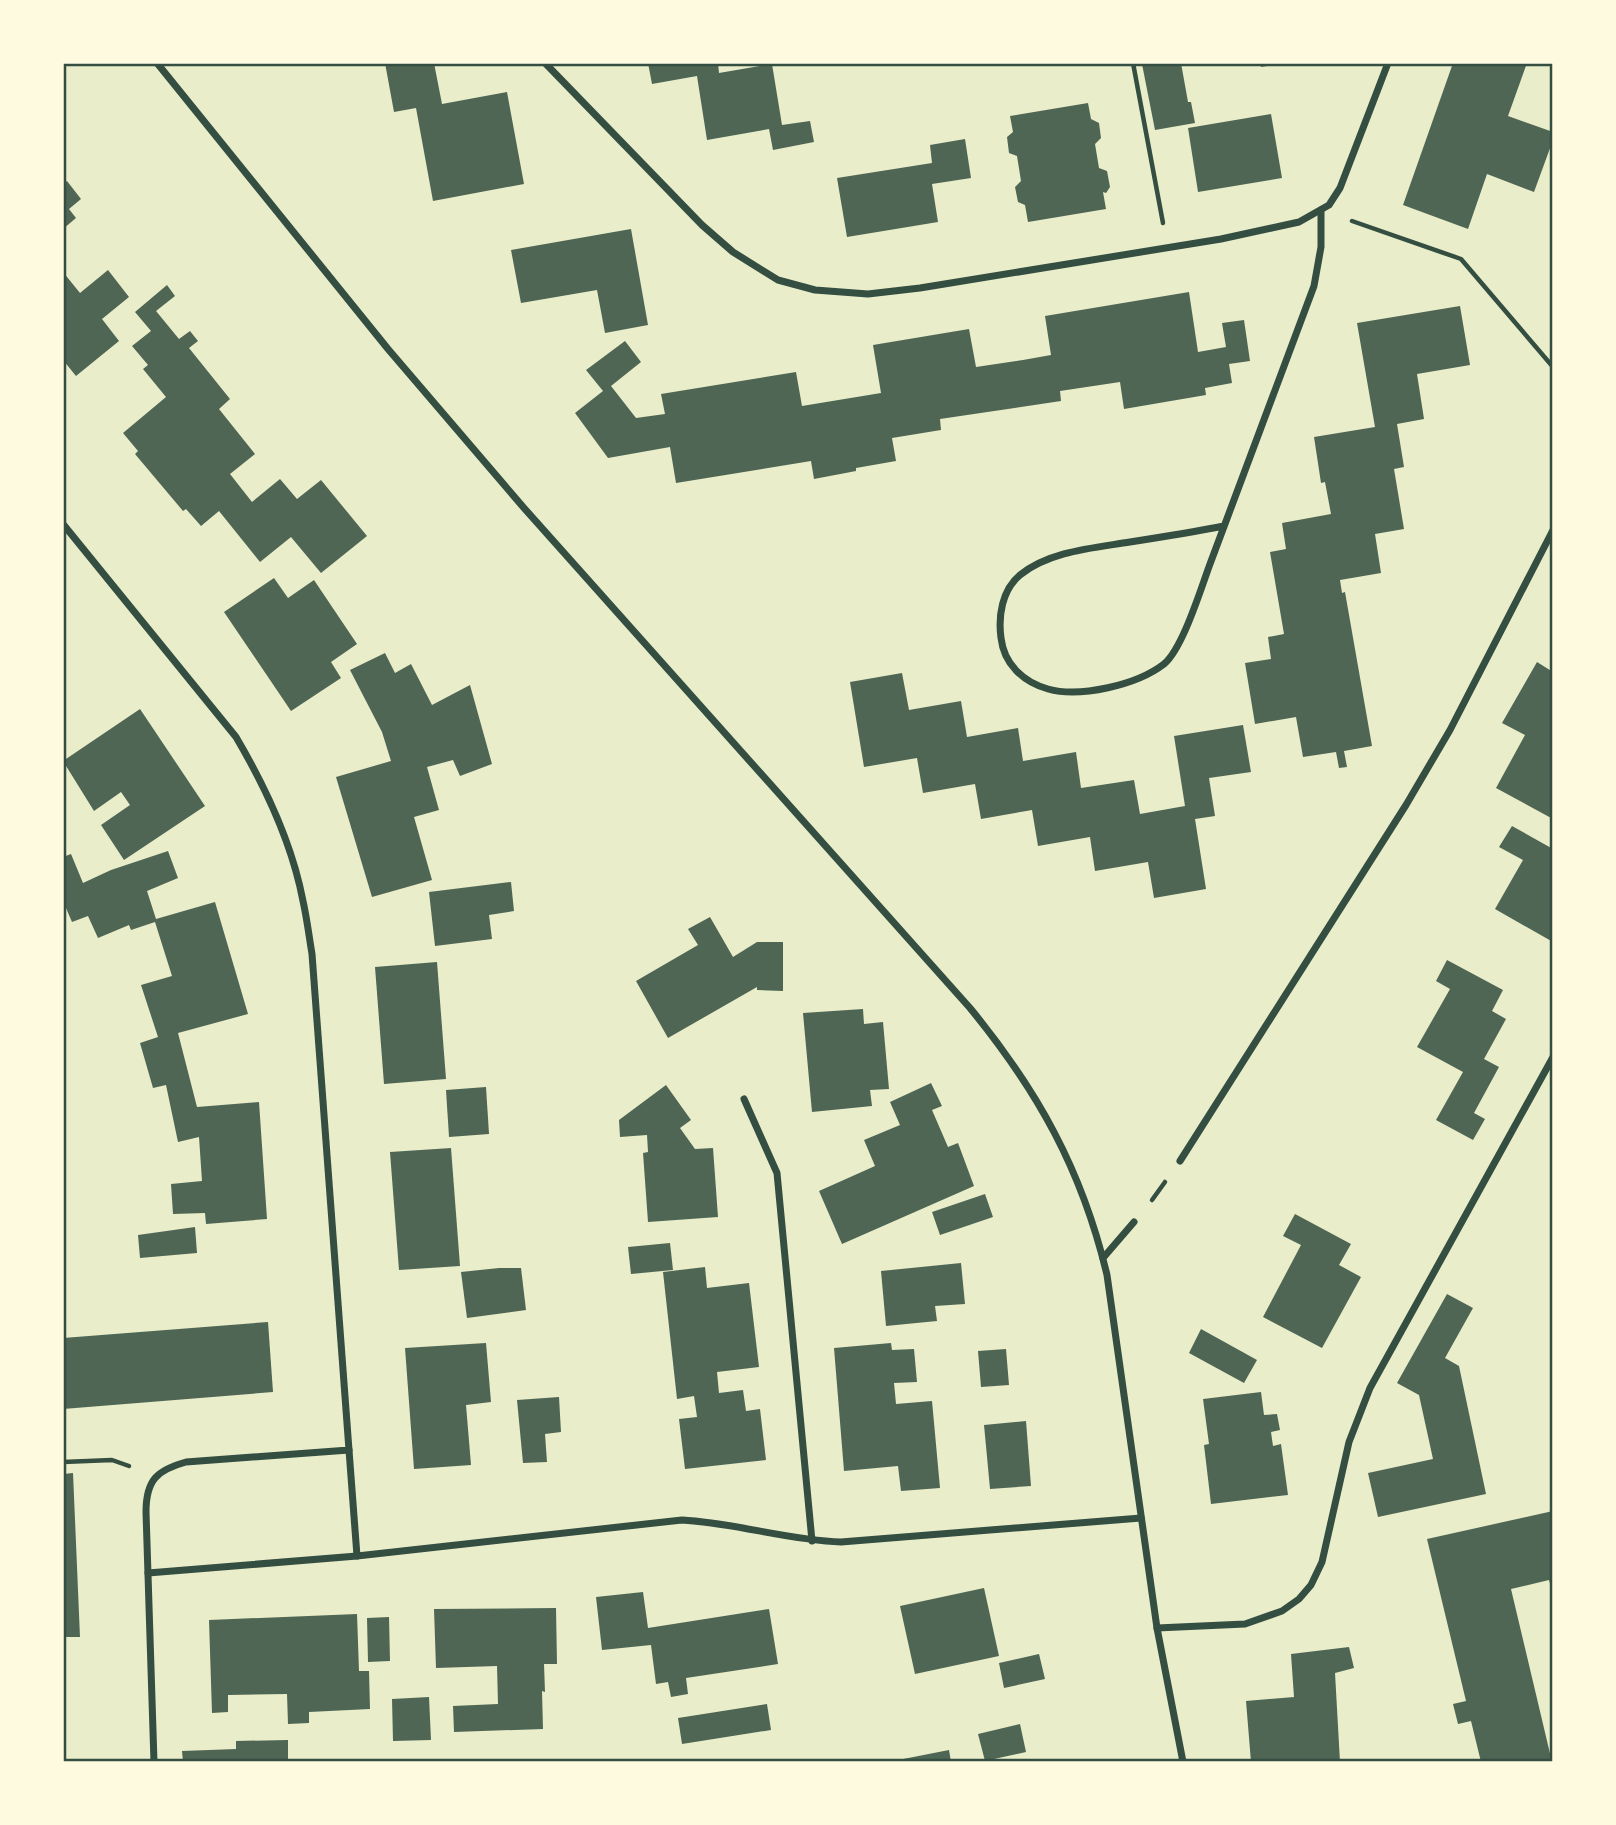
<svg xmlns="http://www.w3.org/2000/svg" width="1616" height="1825" viewBox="0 0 1616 1825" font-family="'Libre Baskerville',serif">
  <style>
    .building { fill: #4f6655 }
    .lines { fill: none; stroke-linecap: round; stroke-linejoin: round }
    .path { stroke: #344e41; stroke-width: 4.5 }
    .minor { stroke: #344e41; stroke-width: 7 }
    .neatline { fill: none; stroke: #344e41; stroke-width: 2.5 }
  </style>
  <rect width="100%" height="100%" fill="#e9edc9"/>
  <!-- building -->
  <g class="building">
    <polygon points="385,63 434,63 442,104 507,92 524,184 433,201 416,108 394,112"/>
    <polygon points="648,63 718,63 719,73 772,64 782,125 810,121 814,142 773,150 769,129 707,140 697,76 652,84"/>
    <polygon points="1181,63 1188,102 1191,102 1195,123 1155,130 1142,64"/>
    <polygon points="1260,63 1279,63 1280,64 1261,67"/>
    <polygon points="1453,63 1527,63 1508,116 1553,132 1553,140 1534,192 1487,174 1468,229 1403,205"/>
    <polygon points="1088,103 1091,119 1099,123 1101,138 1095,144 1099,168 1107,171 1110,187 1106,193 1103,192 1106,209 1028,222 1025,205 1018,202 1015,187 1021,181 1017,156 1009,153 1007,137 1013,132 1010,116"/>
    <polygon points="1271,114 1282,178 1198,192 1188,128"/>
    <polygon points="965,139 971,178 932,184 938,222 847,237 837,178 932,163 930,145"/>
    <polygon points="67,181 81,199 69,209 76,218 63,229 63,184"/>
    <polygon points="631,229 648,325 605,333 597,290 521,303 511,250"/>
    <polygon points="108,270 129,297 102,319 119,341 76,376 63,360 63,272 80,293"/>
    <polygon points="167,285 175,296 156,311 179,339 190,331 198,341 189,348 230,399 219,409 255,454 230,474 252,502 280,479 297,499 321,480 367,536 321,573 291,537 260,562 219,511 201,526 186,509 183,511 135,454 138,451 123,433 166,397 143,369 148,365 132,346 151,331 135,312"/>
    <polygon points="1189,292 1198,352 1226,347 1222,323 1244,320 1250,361 1229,364 1232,383 1205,388 1206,395 1124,409 1120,382 1060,391 1061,401 940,419 941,430 892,438 896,461 856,468 856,471 814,479 811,461 676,483 670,447 608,458 575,413 603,391 586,370 625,341 641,362 611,386 636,418 665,414 661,394 796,372 802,406 881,393 873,345 969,329 976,367 1023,360 1051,355 1045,316"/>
    <polygon points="1460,306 1470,365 1417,374 1424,419 1397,424 1404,467 1394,469 1404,529 1375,534 1381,573 1340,580 1342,593 1345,592 1372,746 1344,751 1347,767 1339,768 1336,752 1303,757 1296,717 1255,724 1245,663 1271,659 1268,637 1284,634 1270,552 1286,549 1282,523 1331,514 1325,482 1321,483 1314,437 1375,427 1357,323"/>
    <polygon points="274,578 288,598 314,580 357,644 331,662 341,678 291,711 224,612"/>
    <polygon points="385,653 395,673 411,664 432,705 470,685 492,764 460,776 453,760 427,767 439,810 414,817 432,880 372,897 336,777 391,761 382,732 350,670"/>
    <polygon points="1537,662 1553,672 1553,819 1496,788 1525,735 1502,723"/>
    <polygon points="902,673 909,710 961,701 967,737 1018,728 1023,761 1076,752 1081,788 1134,780 1140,814 1185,806 1174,736 1243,725 1251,772 1209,778 1215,816 1195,819 1206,889 1154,898 1148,862 1095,871 1090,837 1038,846 1032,810 981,819 975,784 923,793 917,758 864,767 850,682"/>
    <polygon points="140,709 205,806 124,860 101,825 130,805 121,792 94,811 63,761"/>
    <polygon points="1512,826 1553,849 1553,942 1495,909 1523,860 1499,847"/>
    <polygon points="168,851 178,878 147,891 156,919 215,902 248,1014 178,1033 197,1107 259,1102 267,1219 206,1224 205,1213 173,1214 171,1184 202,1181 199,1137 178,1142 166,1085 153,1088 140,1043 158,1037 141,985 172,976 155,922 131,930 129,925 98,938 88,916 72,922 63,901 63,857 71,854 83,883 111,870"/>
    <polygon points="511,882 514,911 489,915 492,939 435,946 429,892"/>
    <polygon points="710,917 733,957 757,942 783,942 783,991 757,990 757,987 668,1038 636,981 698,945 688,929"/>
    <polygon points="1447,960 1503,990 1492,1011 1506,1019 1484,1059 1499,1067 1474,1113 1485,1119 1473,1140 1436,1120 1463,1072 1417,1047 1450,989 1436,981"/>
    <polygon points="437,962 446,1079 384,1084 375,967"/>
    <polygon points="863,1009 864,1024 883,1022 889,1089 870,1090 872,1106 812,1112 803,1013"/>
    <polygon points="931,1083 942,1106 932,1110 948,1147 958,1143 974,1186 842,1244 819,1191 875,1166 864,1140 900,1125 890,1102"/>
    <polygon points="666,1085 691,1120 680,1128 695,1149 713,1148 718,1217 648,1222 643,1153 648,1152 647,1135 620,1137 619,1120"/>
    <polygon points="486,1087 489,1134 449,1137 446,1090"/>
    <polygon points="451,1148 460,1266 399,1270 390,1152"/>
    <polygon points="985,1194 993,1217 940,1235 932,1212"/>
    <polygon points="1295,1214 1351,1244 1339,1265 1361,1277 1322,1348 1263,1317 1301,1245 1283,1236"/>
    <polygon points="195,1227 197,1253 140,1258 138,1235"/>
    <polygon points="670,1243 673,1270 631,1274 628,1247"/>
    <polygon points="961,1263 965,1304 935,1306 937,1321 886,1326 881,1271"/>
    <polygon points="705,1267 707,1288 749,1283 759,1367 717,1372 719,1393 743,1390 746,1411 760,1409 766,1460 685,1469 679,1419 697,1417 694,1396 677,1399 663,1272"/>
    <polygon points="499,1268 521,1268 526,1310 467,1318 461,1272"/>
    <polygon points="1447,1294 1473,1308 1445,1358 1459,1366 1486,1494 1378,1517 1368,1473 1433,1459 1419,1395 1397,1383"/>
    <polygon points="268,1322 273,1392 63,1409 63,1338"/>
    <polygon points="1201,1329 1257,1360 1244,1383 1189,1353"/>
    <polygon points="486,1343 491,1402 466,1405 471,1465 414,1469 405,1348"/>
    <polygon points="891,1343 892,1350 914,1349 917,1382 894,1383 896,1404 932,1401 940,1488 901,1491 898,1466 844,1471 834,1348"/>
    <polygon points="1006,1349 1009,1385 981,1387 978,1351"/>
    <polygon points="1261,1392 1264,1415 1277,1414 1280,1430 1271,1432 1273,1446 1281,1444 1288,1495 1211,1504 1204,1445 1209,1444 1203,1399"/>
    <polygon points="559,1397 561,1432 545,1434 547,1462 523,1463 517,1400"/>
    <polygon points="1026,1421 1031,1486 990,1489 984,1425"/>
    <polygon points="73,1473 80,1637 63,1637 63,1474"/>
    <polygon points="1553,1511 1553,1594 1549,1580 1511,1589 1552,1762 1481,1762 1471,1721 1458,1724 1453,1704 1466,1701 1427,1539"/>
    <polygon points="984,1588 999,1656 915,1674 900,1606"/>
    <polygon points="643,1592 648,1628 769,1609 778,1664 686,1678 688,1694 671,1697 668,1682 656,1684 651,1645 602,1650 596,1597"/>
    <polygon points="556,1608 557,1664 544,1664 545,1692 542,1691 543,1729 454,1732 453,1706 498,1704 497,1666 436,1668 434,1609"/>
    <polygon points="357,1614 359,1671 369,1671 370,1709 309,1712 309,1723 288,1724 287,1694 228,1695 228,1712 212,1713 209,1620"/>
    <polygon points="389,1617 390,1661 368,1662 367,1618"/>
    <polygon points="1349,1647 1354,1668 1335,1673 1340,1762 1251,1762 1246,1701 1294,1697 1291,1654"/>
    <polygon points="1039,1654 1045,1679 1004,1688 999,1663"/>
    <polygon points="429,1697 431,1740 393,1741 392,1699"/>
    <polygon points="767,1704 771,1730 682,1744 678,1718"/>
    <polygon points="1020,1724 1026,1752 985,1761 978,1734"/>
    <polygon points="288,1740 288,1762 183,1762 182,1751 236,1749 236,1741"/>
    <polygon points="949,1750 951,1762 893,1762 893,1761"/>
  </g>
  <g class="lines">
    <!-- path -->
    <g class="path">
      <polyline points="1133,63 1163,223"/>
      <polyline points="1352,221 1461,259 1553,367"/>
      <polyline points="1152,1200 1165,1182"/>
      <polyline points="63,1462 112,1460 129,1466"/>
    </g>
    <!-- minor -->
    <g class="minor">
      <path d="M157,63l231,286 136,159 446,500c68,83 112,162 137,267l50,353 26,134"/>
      <polyline points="545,63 702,225 733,252 778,280 815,290 868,294 920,288 1221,239 1299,222 1329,205 1340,188 1388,63"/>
      <path d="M63,524l173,213c30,51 56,106 67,164 4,18 6,35 9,53l37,496 -163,12c-29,8 -40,18 -40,50l8,250"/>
      <path d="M1224,526c-31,6 -62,11 -94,16 -36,6 -80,9 -110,33 -18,15 -22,41 -19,63 3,26 22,44 47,51 32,9 89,-4 116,-25 19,-16 37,-76 46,-100 35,-93 69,-185 104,-278l7,-39v-37"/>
      <polyline points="744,1099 777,1173 812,1541"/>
      <polyline points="1180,1161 1406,805 1450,730 1553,530"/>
      <polyline points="1103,1258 1134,1222"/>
      <polyline points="349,1450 357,1556"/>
      <path d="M148,1573l209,-17 325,-36c54,3 105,20 159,22l300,-24"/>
      <polyline points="1157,1628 1245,1624 1282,1611 1299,1599 1311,1585 1322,1562 1349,1442 1370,1388 1553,1057"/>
    </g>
  </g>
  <!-- border -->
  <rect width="1616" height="1825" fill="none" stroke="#fefae0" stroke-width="130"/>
  <rect x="65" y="65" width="1486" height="1695" class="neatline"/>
</svg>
